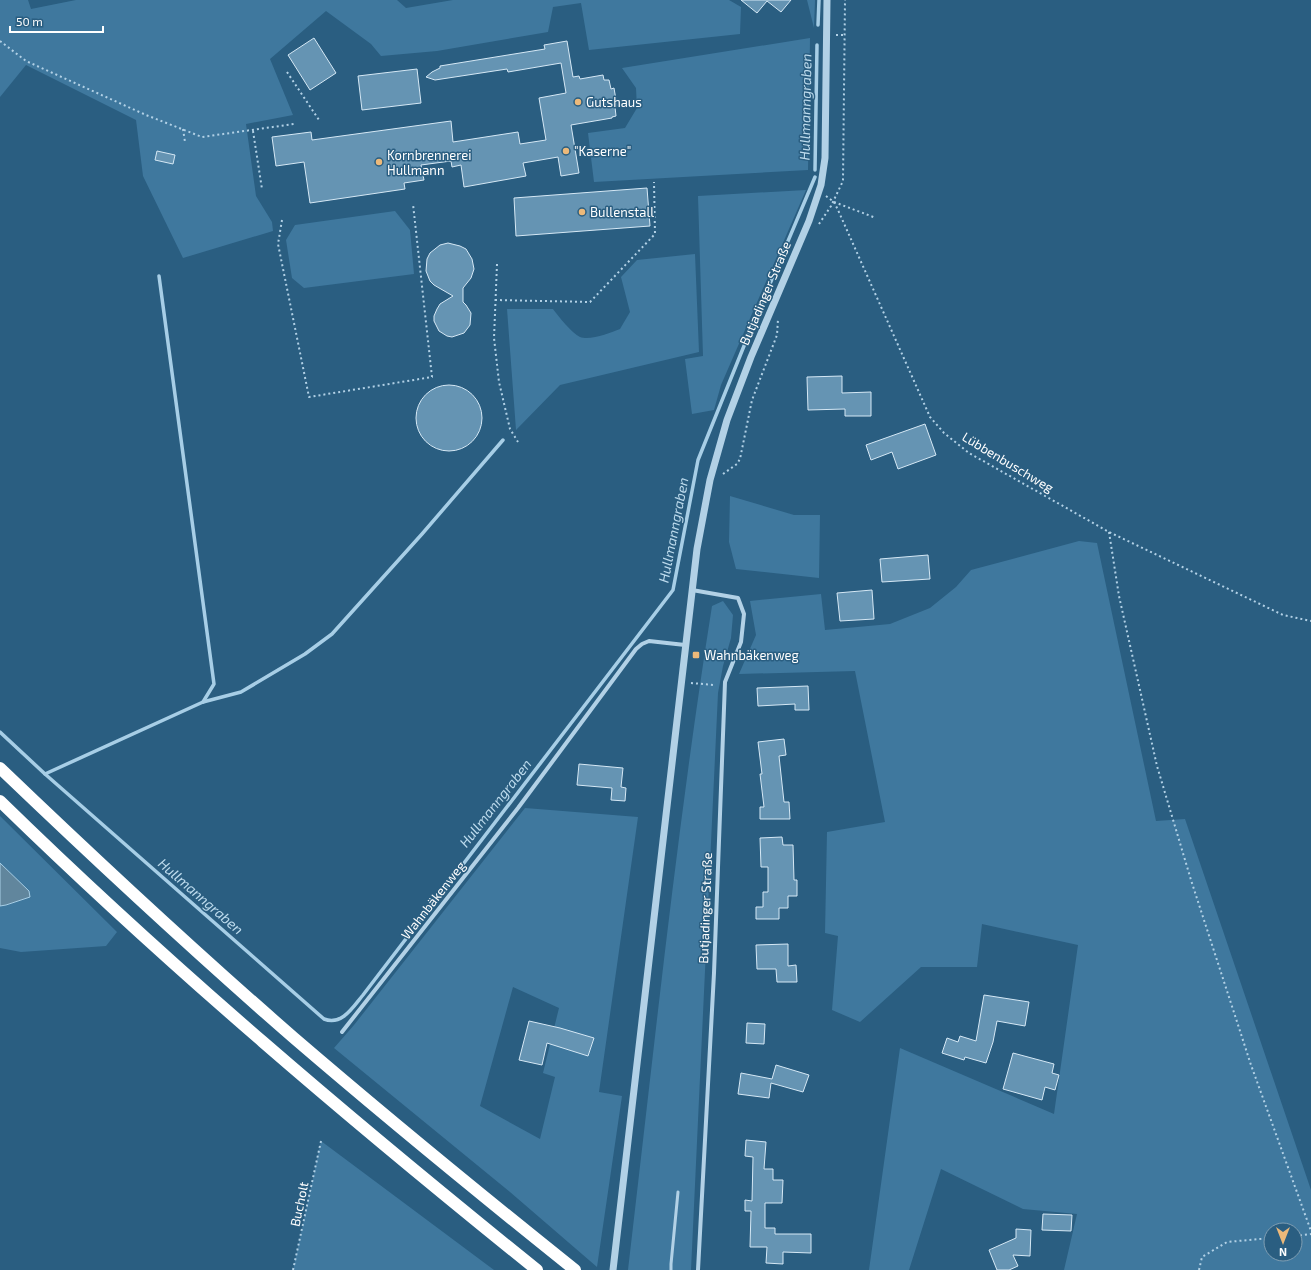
<svg xmlns="http://www.w3.org/2000/svg" width="1311" height="1270" viewBox="0 0 1311 1270" font-family="'Exo 2',sans-serif">
  <style>
    .green { fill: #3f789e; fill-rule: evenodd }
    .water { fill: #61869d; stroke: #a7cee6 }
    .lines { fill: none; stroke-linecap: round; stroke-linejoin: round }
    .stream { stroke: #a7cee6; stroke-width: 3.5 }
    .building { fill: #6594b3; stroke: #d5e8f5 }
    .path { stroke: #b2d1e6; stroke-width: 2; stroke-dasharray: 2 3; stroke-linecap: butt }
    .service { stroke: #b2d1e6; stroke-width: 3 }
    .minor { stroke: #b2d1e6; stroke-width: 4 }
    .tertiary { stroke: #b2d1e6; stroke-width: 7 }
    .motorway { stroke: #fff; stroke-width: 12 }
    .poi-dot { fill: #ecb97a; stroke: #2a5e81; stroke-width: 1.5 }
    .labels { text-anchor: middle; dominant-baseline: central; stroke-width: 3; stroke-linejoin: round; paint-order: stroke }
    .poi-label { font-size: 13px; fill: #fff; stroke: #2a5e81; text-anchor: start }
    .street-label { font-size: 13px; fill: #fff; stroke: #2a5e81 }
    .water-label { font-size: 14px; font-style: italic; fill: #bddbed; stroke: #2a5e81 }
  </style>
  <rect width="100%" height="100%" fill="#2a5e81"/>
  <!-- green -->
  <g class="green">
    <polygon points="0,0 28,0 31,9 76,0 397,0 406,8 453,0 729,0 741,7 740,34 589,50 581,3 553,7 548,32 437,51 381,56 371,44 326,11 270,59 293,115 246,124 256,196 272,222 273,231 183,258 143,176 136,120 26,65 0,97"/>
    <polygon points="807,0 815,0 814,28"/>
    <polygon points="810,38 808,170 594,182 588,133 625,128 637,108 636,88 622,68"/>
    <polygon points="806,190 721,385 714,410 692,414 685,359 703,356 698,196"/>
    <polygon points="395,211 410,230 414,274 304,288 292,278 286,240 295,225"/>
    <path d="M695,254l4,98 -139,33 -44,45 -9,-121h46c5,7 19,24 27,28 10,4 30,-4 40,-8l10,-17 -9,-35 16,-17z"/>
    <polygon points="730,496 794,515 820,515 819,578 736,569 729,542"/>
    <path d="M1079,541l18,2 59,278 29,-2 126,371v80h-247l13,-56 -54,-5 -82,-40 -32,101h-40l31,-222 154,66 24,-169 -96,-21 -5,43h-56l-61,55 -28,-12 6,-74 -13,-3 2,-101 58,-10 -30,-151 -116,3 17,-39 -6,-34 71,-7 4,36 65,-6 40,-16 26,-21 15,-17zM1271,1230h24v24h-24z"/>
    <path d="M723,601l10,14 -2,23 -8,28 -5,27 -27,577h-63c26,-221 49,-443 84,-664z"/>
    <path d="M525,808l113,9 -39,275 23,4 -25,171 -87,-75 -176,-144 20,-23zM513,987l46,21 -16,65 12,4 -15,62 -60,-33z"/>
    <polygon points="0,816 117,932 106,946 21,952 0,948 0,906 6,905 30,896 29,891 0,863"/>
    <polygon points="321,1141 494,1270 293,1270"/>
  </g>
  <!-- water -->
  <polygon class="water" points="0,863 29,891 30,897 6,905 0,906"/>
  <g class="lines">
    <!-- stream -->
    <g class="stream">
      <polyline points="818,25 819,0"/>
      <polyline points="815,170 817,45"/>
      <polyline points="159,276 214,684 203,702"/>
      <path d="M0,732l45,42 279,245c18,7 29,-12 39,-24l310,-405 25,-130 50,-124 67,-159"/>
      <polyline points="45,774 203,702 241,692 305,654 332,634 422,534 503,440"/>
    </g>
  </g>
  <!-- building -->
  <g class="building">
    <polygon points="741,0 791,0 781,12 767,1 757,13"/>
    <polygon points="314,38 336,73 310,90 288,55"/>
    <polygon points="567,41 573,77 579,76 580,79 603,75 604,80 609,80 611,89 614,88 617,106 615,107 616,116 612,117 612,118 571,125 579,173 561,176 558,157 523,163 526,176 464,187 461,165 452,167 451,161 421,165 424,180 404,183 405,189 310,203 304,162 276,166 272,137 311,132 312,140 451,121 453,142 518,132 520,144 546,140 539,98 566,93 561,63 508,72 507,69 435,80 426,77 432,72 440,68 440,66 545,49 544,45"/>
    <polygon points="417,69 421,103 362,110 358,76"/>
    <polygon points="157,151 175,155 173,164 155,160"/>
    <polygon points="647,188 650,226 516,236 514,198"/>
    <polygon points="448,243 460,246 466,249 472,259 474,269 471,278 463,288 463,302 466,305 471,313 470,325 464,333 452,337 447,336 439,331 434,321 434,316 437,309 440,304 453,296 434,285 430,281 426,271 427,259 430,253 440,245"/>
    <polygon points="842,376 842,393 871,392 871,416 845,416 845,409 808,410 807,377"/>
    <circle cx="449" cy="418" r="33"/>
    <polygon points="925,424 936,455 898,469 892,452 871,460 866,445"/>
    <polygon points="928,555 930,579 882,582 880,559"/>
    <polygon points="872,590 874,619 840,621 837,593"/>
    <polygon points="808,686 809,710 795,710 795,704 758,706 757,688"/>
    <polygon points="784,739 786,755 779,756 784,802 789,802 790,819 760,819 760,807 764,807 760,774 762,774 758,742"/>
    <polygon points="579,764 623,768 621,787 626,788 625,801 611,800 612,788 577,785"/>
    <polygon points="782,837 783,845 793,845 794,880 797,880 797,896 788,896 788,908 779,908 779,919 756,919 756,907 763,907 763,892 768,892 768,867 761,867 760,838"/>
    <polygon points="788,944 788,966 796,965 797,982 777,982 776,969 757,969 756,945"/>
    <polygon points="984,995 1029,1002 1025,1026 997,1021 993,1042 986,1063 965,1057 964,1060 942,1053 947,1038 958,1042 960,1036 976,1041"/>
    <polygon points="529,1021 560,1028 594,1038 588,1056 547,1043 542,1065 519,1060"/>
    <polygon points="747,1023 765,1024 764,1044 746,1043"/>
    <polygon points="1013,1053 1054,1064 1052,1073 1059,1075 1055,1090 1045,1087 1042,1100 1003,1089"/>
    <polygon points="776,1065 809,1075 803,1092 771,1083 769,1098 738,1094 741,1073 772,1079"/>
    <polygon points="746,1140 766,1142 764,1169 773,1169 773,1180 783,1180 782,1203 765,1203 765,1228 775,1228 775,1234 811,1234 811,1253 783,1252 783,1264 766,1263 767,1247 750,1247 751,1211 745,1211 745,1200 752,1201 753,1157 745,1156"/>
    <polygon points="1043,1214 1072,1215 1071,1231 1042,1230"/>
    <polygon points="1016,1229 1031,1230 1030,1256 1013,1255 1018,1266 1009,1270 997,1270 989,1250 1016,1238"/>
  </g>
  <g class="lines">
    <!-- path -->
    <g class="path">
      <polyline points="836,35 845,35"/>
      <polyline points="0,41 26,61 146,115 202,137 294,124"/>
      <polyline points="287,72 319,120"/>
      <polyline points="183,129 185,142"/>
      <polyline points="253,131 262,189"/>
      <polyline points="826,196 834,202 838,210 930,417 944,433 969,453 1109,532 1283,615 1311,621"/>
      <polyline points="834,202 876,218"/>
      <polyline points="282,220 278,244 309,397 432,377 413,204"/>
      <polyline points="819,224 831,206 843,181 845,0"/>
      <polyline points="497,264 494,338 499,382 510,429 518,442"/>
      <polyline points="495,300 590,302 655,234 654,182"/>
      <polyline points="723,474 737,464 740,459 752,400 777,335 778,319"/>
      <polyline points="1109,532 1119,596 1157,766 1191,880 1251,1065 1311,1231"/>
      <polyline points="691,683 714,685"/>
      <polyline points="1295,1236 1311,1234"/>
      <polyline points="293,1270 321,1141"/>
      <polyline points="1199,1270 1202,1257 1227,1242 1271,1238"/>
    </g>
    <!-- service -->
    <polyline class="service" points="671,1270 671,1264 678,1192"/>
    <!-- minor -->
    <g class="minor">
      <polyline points="692,590 738,598 744,614 741,642 725,682 714,973 698,1270"/>
      <polyline points="342,1032 518,808 636,649 642,644 649,641 685,645"/>
    </g>
    <!-- tertiary -->
    <polyline class="tertiary" points="613,1270 697,549 710,480 727,420 751,357 809,221 821,185 825,158 827,0"/>
    <!-- motorway -->
    <g class="motorway">
      <path d="M0,768c96,92 194,183 294,270 92,79 186,156 281,232"/>
      <path d="M0,801c170,166 352,320 537,469"/>
    </g>
  </g>
  <!-- markers -->
  <g class="poi-dot">
    <circle cx="578" cy="102" r="4"/>
    <circle cx="566" cy="151" r="4"/>
    <circle cx="379" cy="162" r="4"/>
    <circle cx="582" cy="212" r="4"/>
    <rect x="692" y="651" width="8" height="8" rx="2"/>
  </g>
  <g class="labels">
    <!-- poi labels -->
    <g class="poi-label">
      <text x="586" y="102">Gutshaus</text>
      <text x="574" y="151">"Kaserne"</text>
      <text x="387" y="155">Kornbrennerei<tspan x="387" dy="15">Hullmann</tspan></text>
      <text x="590" y="212">Bullenstall</text>
      <text x="704" y="655">Wahnbäkenweg</text>
    </g>
    <!-- street labels -->
    <g class="street-label">
      <text transform="translate(765 293) rotate(-67)">Butjadinger Straße</text>
      <text transform="translate(1008 462) rotate(31)">Lübbenbuschweg</text>
      <text transform="translate(433 900) rotate(-52)">Wahnbäkenweg</text>
      <text transform="translate(705 908) rotate(-88)">Butjadinger Straße</text>
      <text transform="translate(299 1204) rotate(-78)">Bucholt</text>
    </g>
    <!-- water labels -->
    <g class="water-label">
      <text transform="translate(805 107) rotate(-89)">Hullmanngraben</text>
      <text transform="translate(673 530) rotate(-79)">Hullmanngraben</text>
      <text transform="translate(495 803) rotate(-52)">Hullmanngraben</text>
      <text transform="translate(201 896) rotate(41)">Hullmanngraben</text>
    </g>
  </g>
  <!-- north arrow -->
  <g transform="translate(1283 1242) rotate(180)"><circle r="19" fill="#2a5e81" stroke="#7f9eb3"/>
  <path d="M0-3L7 15L0 10L-7 15Z" fill="#ecb97a"/>
  <text y="-6" font-size="11" font-weight="bold" text-anchor="middle" fill="#ffffff">N</text>
  </g>
  <!-- scale -->
  <path d="M10 26v6h93v-6" fill="none" stroke="#ffffff" stroke-width="2"/>
  <text x="16" y="26" font-size="12" fill="#ffffff" stroke="#2a5e81" stroke-width="3" paint-order="stroke">50 m</text>
</svg>
